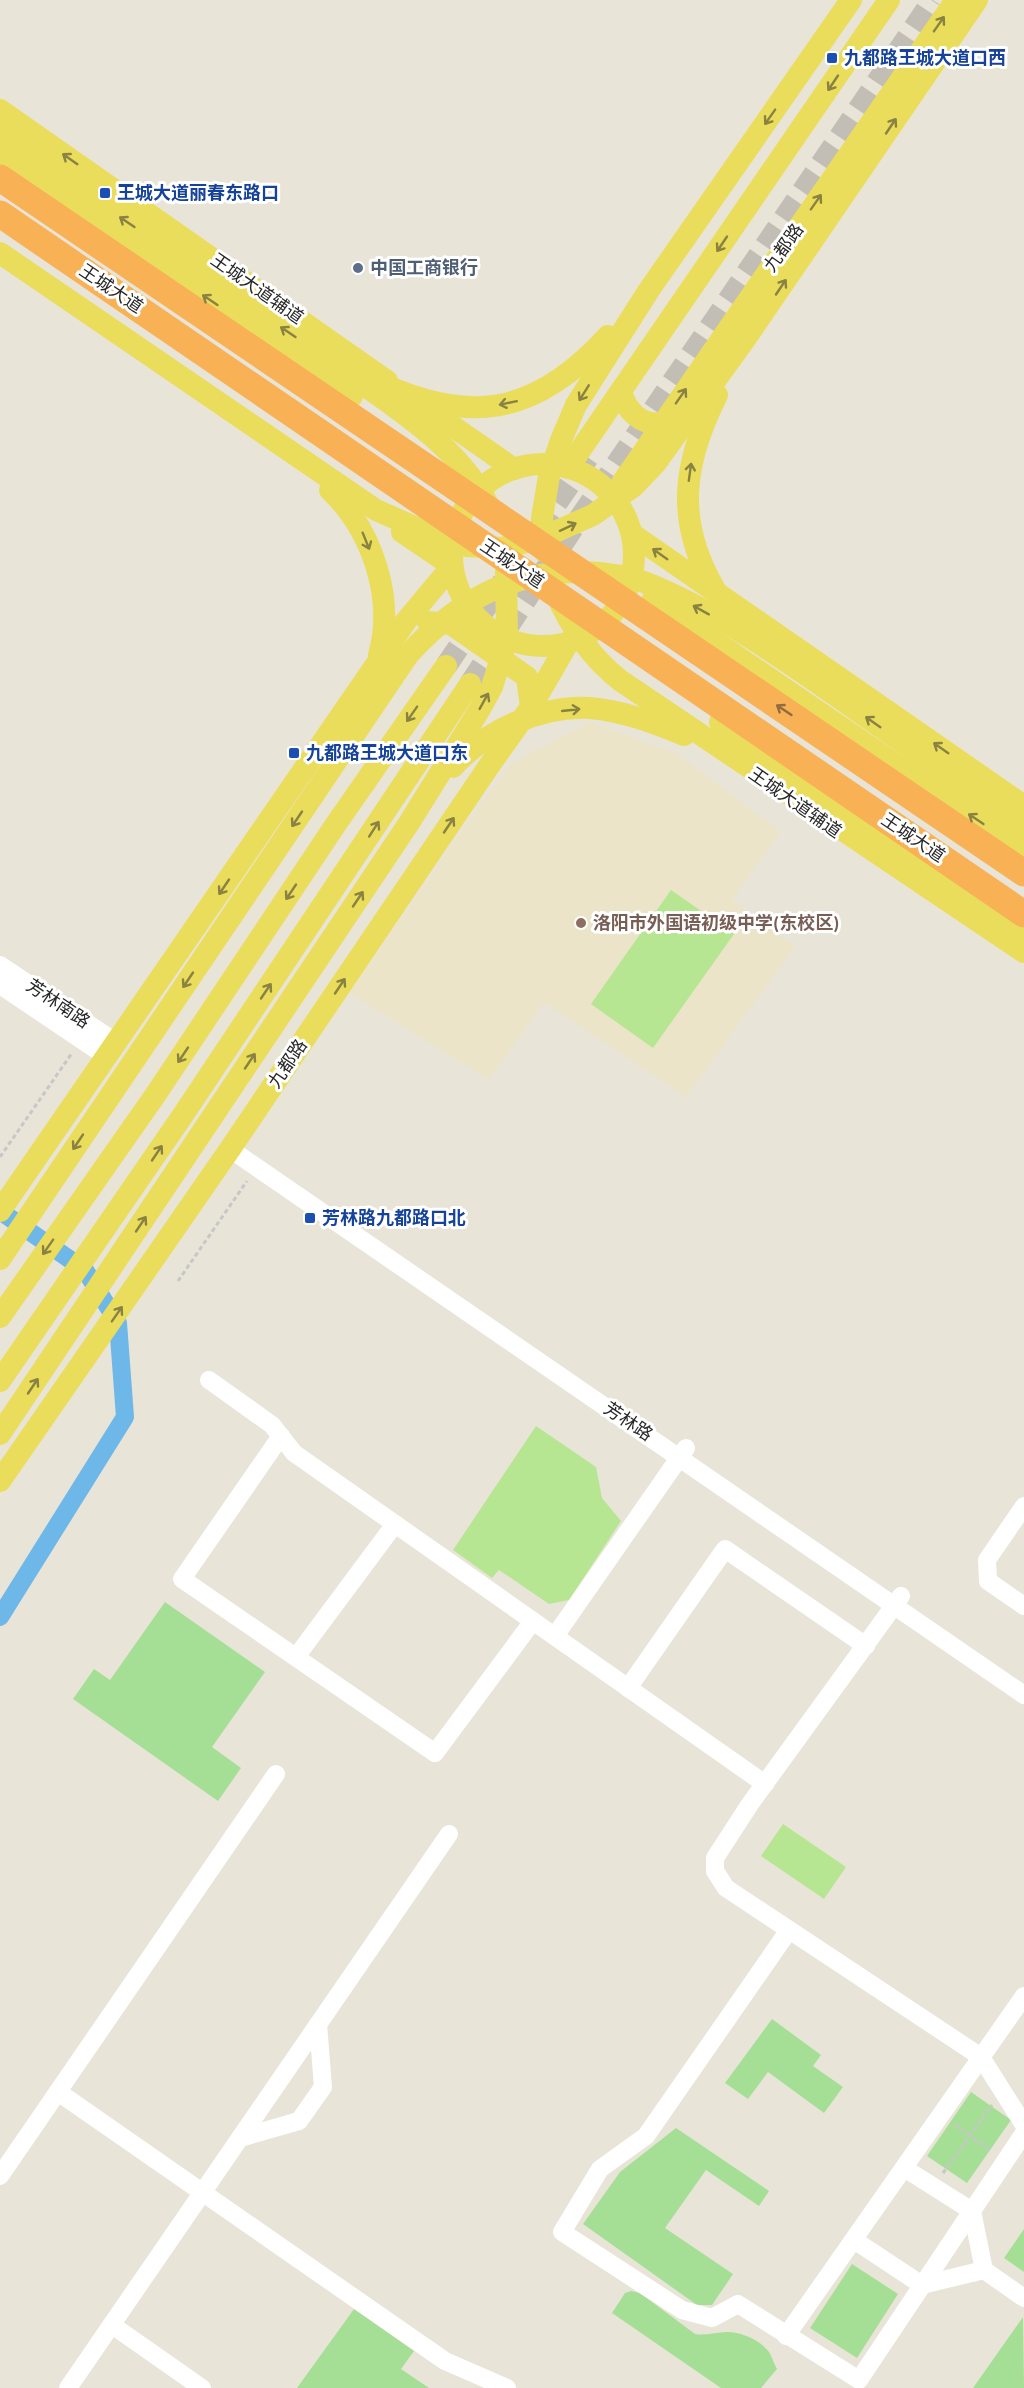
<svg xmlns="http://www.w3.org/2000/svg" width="1024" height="2388" viewBox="0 0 1024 2388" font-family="'Source Sans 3','Noto Sans SC',sans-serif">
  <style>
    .education { fill: #ebe4c8 }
    .green { fill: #a5df96 }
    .pitch { fill: #b7e692 }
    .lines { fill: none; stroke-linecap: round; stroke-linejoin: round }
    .canal { stroke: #6eb7e9; stroke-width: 18 }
    .major-tunnel { stroke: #c2beb5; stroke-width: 22; stroke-dasharray: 22 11; stroke-linecap: butt }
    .path { stroke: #c7c7c7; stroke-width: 3; stroke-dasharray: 4.5 3; stroke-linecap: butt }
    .minor { stroke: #fff; stroke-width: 18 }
    .major { stroke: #ebdd5c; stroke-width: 22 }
    .highway { stroke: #f8b255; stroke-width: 27 }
    .oneway { stroke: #898242 }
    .oneway2 { stroke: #906c3e }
    .transit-dot { fill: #1a4fb4; stroke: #fff; stroke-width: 2 }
    .service-dot { fill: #5c6f8a; stroke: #fff; stroke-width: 2 }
    .education-dot { fill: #8d6e63; stroke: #fff; stroke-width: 2 }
    .labels { text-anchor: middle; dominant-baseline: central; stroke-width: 6; stroke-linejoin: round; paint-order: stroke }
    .transit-label { font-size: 18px; font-weight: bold; fill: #164399; stroke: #fff; text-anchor: start }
    .street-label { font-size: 18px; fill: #272727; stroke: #fff }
    .service-label { font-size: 18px; font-weight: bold; fill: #4e5e75; stroke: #fff; text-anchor: start }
    .education-label { font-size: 18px; font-weight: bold; fill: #785e54; stroke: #fff; text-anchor: start }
  </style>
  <rect width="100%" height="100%" fill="#e9e4d8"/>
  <!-- education -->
  <polygon class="education" points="590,722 678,754 781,832 732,900 795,947 686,1097 544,1002 489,1080 350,993 474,813 511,764"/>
  <!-- green -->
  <g class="green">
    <polygon points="165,1602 265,1672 212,1747 241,1768 218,1801 73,1699 94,1669 110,1680"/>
    <polygon points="772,2019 821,2055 813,2066 843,2087 824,2113 768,2072 748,2099 725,2083"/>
    <polygon points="971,2092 1011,2120 967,2183 927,2156"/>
    <polygon points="676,2128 769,2191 759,2206 706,2170 665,2228 733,2274 712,2305 697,2305 583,2224 620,2172"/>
    <polygon points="1024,2229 1024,2272 1004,2258"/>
    <polygon points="852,2264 898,2294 857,2358 810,2328"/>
    <path d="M631,2291l9,2 55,41c11,2 21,-2 32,-2 15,0 33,8 42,20 3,5 5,12 8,17l-16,19h-40l-109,-75 13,-20z"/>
    <polygon points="354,2309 414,2351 401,2369 429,2388 297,2388"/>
    <polygon points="1023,2317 1024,2388 973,2388"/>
  </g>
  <!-- pitch -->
  <g class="pitch">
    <polygon points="671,890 734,934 653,1048 591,1004"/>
    <polygon points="536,1426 596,1467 602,1498 621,1521 569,1600 549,1604 499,1570 492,1578 453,1550"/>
    <polygon points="783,1824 846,1867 824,1899 761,1856"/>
  </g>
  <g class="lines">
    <!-- canal -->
    <polyline class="canal" points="0,1211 85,1270 118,1323 125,1417 0,1617"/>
    <!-- major-tunnel -->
    <g class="major-tunnel">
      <polyline points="538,530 591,453"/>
      <polyline points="446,666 503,582"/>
      <polyline points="470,684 571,531 933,0"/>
    </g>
    <!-- path -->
    <g class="path">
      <polyline points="0,1157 72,1053"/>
      <polyline points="178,1281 247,1181"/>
      <polyline points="955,2125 991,2151"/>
      <polyline points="943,2173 992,2105"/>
    </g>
    <!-- minor -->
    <g class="minor">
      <polyline points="0,965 117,1043"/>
      <polyline points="0,985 107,1057"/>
      <polyline points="230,1149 1024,1695"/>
      <polyline points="209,1380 272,1425 294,1453 765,1784"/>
      <polyline points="281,1436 182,1579 435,1753 533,1621"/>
      <polyline points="1024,1506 987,1560 988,1581 1024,1606"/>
      <polyline points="901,1596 750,1804 715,1858 715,1871 726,1888 981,2057 1024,2125"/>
      <polyline points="555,1636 686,1448"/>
      <polyline points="296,1657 395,1524"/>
      <polyline points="628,1688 725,1549 866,1646"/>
      <polyline points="789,1930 646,2136 600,2169 562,2232 682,2310 712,2318 738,2304 859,2380 1024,2133"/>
      <polyline points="58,2092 445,2361 507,2388"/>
      <polyline points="240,2138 299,2121 323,2087 318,2024"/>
      <polyline points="904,2168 972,2211 984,2270 1024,2298"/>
      <polyline points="0,2176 276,1774"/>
      <polyline points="854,2240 922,2285 984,2270"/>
      <polyline points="112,2325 202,2388"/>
      <polyline points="786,2336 1024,1996"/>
      <polyline points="68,2388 449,1834"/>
    </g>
    <!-- major -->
    <g class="major">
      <polyline points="0,110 387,381"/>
      <polyline points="0,135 318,353 331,359"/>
      <polyline points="0,156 352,396"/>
      <polyline points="0,253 376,510 419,529 466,546 502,548 539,539 593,515 634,486 655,464 748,335 977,0"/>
      <path d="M318,353c59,43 147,92 174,161"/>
      <path d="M369,378c98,48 165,39 239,-42"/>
      <path d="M621,391c5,20 20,35 42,32"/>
      <polyline points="422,405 514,469"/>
      <circle cx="543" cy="555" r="91"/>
      <polyline points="568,468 889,0"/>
      <polyline points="622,483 956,0"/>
      <path d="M330,490c42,40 65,108 49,165"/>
      <polyline points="402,532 452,566"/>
      <polyline points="632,534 1024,806"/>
      <polyline points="544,551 542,518 549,476 561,440 576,405 649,290 851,0"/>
      <path d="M714,588c-39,-68 -31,-125 3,-193"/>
      <path d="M555,591c15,36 35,66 66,90l403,271"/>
      <polyline points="653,599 1024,852"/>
      <polyline points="428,622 451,624 527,677 531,707"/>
      <polyline points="720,722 758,763"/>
      <polyline points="758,748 1024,932"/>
      <path d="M453,767c32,-36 88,-62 137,-59 34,3 64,15 94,27"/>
      <polyline points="0,1211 406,621 452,566"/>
      <path d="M0,1259l408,-604c52,-58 112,-89 191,-82 15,2 31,3 45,9 67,26 132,72 191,113 63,45 126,89 189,133"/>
      <polyline points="0,1317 156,1094 336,824 446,666"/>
      <polyline points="0,1381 183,1115 470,684"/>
      <polyline points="0,1434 409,823 480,709 492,687 507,638 506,572"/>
      <polyline points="0,1481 230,1149 489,766 531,707 568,643"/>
    </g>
    <!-- highway -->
    <g class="highway">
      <polyline points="0,178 1024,873"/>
      <polyline points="0,214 1024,914"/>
    </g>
  </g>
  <!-- one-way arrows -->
  <defs><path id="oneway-shaft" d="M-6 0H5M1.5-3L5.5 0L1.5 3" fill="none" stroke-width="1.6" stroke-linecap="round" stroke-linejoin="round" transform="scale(1.5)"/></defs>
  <g class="oneway">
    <use href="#oneway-shaft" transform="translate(939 24) rotate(-55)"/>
    <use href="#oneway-shaft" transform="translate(833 83) rotate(124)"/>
    <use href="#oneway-shaft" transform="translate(770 117) rotate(125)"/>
    <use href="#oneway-shaft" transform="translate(891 126) rotate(-56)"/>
    <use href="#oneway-shaft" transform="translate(70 159) rotate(-145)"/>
    <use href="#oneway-shaft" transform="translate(816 202) rotate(-55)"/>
    <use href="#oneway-shaft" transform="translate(127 222) rotate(-146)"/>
    <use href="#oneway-shaft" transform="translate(722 244) rotate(124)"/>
    <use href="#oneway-shaft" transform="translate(781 287) rotate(-56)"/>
    <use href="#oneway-shaft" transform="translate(210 300) rotate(-146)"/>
    <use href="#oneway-shaft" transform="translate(288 332) rotate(-146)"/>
    <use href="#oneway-shaft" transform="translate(584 393) rotate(122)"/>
    <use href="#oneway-shaft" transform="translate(681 396) rotate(-55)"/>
    <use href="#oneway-shaft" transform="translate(508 403) rotate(168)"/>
    <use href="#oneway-shaft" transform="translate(690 472) rotate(-82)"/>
    <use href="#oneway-shaft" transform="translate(568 527) rotate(-25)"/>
    <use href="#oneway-shaft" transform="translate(366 541) rotate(68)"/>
    <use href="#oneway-shaft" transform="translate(660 554) rotate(-145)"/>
    <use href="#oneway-shaft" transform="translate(701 610) rotate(-151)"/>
    <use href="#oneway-shaft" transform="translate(484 701) rotate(-61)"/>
    <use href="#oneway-shaft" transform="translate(571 710) rotate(-6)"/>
    <use href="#oneway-shaft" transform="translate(412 714) rotate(125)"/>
    <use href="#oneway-shaft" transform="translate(873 722) rotate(-145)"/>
    <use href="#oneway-shaft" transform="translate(941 748) rotate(-145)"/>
    <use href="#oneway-shaft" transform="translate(297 819) rotate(124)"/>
    <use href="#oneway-shaft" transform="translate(976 819) rotate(-146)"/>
    <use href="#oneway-shaft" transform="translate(449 825) rotate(-56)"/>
    <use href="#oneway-shaft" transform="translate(374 829) rotate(-57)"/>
    <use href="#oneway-shaft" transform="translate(224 887) rotate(124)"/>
    <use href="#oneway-shaft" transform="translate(291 892) rotate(124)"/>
    <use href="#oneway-shaft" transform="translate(358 899) rotate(-56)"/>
    <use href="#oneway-shaft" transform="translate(188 980) rotate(124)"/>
    <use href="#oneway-shaft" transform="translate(340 986) rotate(-56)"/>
    <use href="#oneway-shaft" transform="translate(266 991) rotate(-56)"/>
    <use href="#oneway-shaft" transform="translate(183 1055) rotate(124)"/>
    <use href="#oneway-shaft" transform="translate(250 1061) rotate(-56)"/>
    <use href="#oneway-shaft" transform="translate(78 1142) rotate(124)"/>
    <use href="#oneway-shaft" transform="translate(157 1153) rotate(-56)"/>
    <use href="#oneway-shaft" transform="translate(141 1224) rotate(-56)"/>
    <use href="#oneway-shaft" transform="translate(48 1247) rotate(125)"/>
    <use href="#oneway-shaft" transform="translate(117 1314) rotate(-55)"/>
    <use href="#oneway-shaft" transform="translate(33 1386) rotate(-56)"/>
  </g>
  <use class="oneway2" href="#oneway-shaft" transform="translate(784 710) rotate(-146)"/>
  <!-- markers -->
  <g class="transit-dot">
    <rect x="826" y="52" width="12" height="12" rx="3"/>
    <rect x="99" y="187" width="12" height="12" rx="3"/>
    <rect x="288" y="747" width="12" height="12" rx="3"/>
    <rect x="304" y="1212" width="12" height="12" rx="3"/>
  </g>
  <circle class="service-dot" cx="358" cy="268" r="6"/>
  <circle class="education-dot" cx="581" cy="923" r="6"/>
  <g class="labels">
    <!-- transit labels -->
    <g class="transit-label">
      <text x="844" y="58">九都路王城大道口西</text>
      <text x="117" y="193">王城大道丽春东路口</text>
      <text x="306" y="753">九都路王城大道口东</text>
      <text x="322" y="1218">芳林路九都路口北</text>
    </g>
    <!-- street labels -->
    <g class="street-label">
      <text transform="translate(784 248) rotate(-55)">九都路</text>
      <text transform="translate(111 289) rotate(34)">王城大道</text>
      <text transform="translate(257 289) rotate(35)">王城大道辅道</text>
      <text transform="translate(512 564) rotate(34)">王城大道</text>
      <text transform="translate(795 803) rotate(35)">王城大道辅道</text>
      <text transform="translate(913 838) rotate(34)">王城大道</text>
      <text transform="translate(58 1004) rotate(34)">芳林南路</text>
      <text transform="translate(288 1064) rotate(-56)">九都路</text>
      <text transform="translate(628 1422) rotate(34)">芳林路</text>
    </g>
    <!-- service labels -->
    <g class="service-label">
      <text x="370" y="268">中国工商银行</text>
    </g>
    <!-- education labels -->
    <g class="education-label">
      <text x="593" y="923">洛阳市外国语初级中学(东校区)</text>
    </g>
  </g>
</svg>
